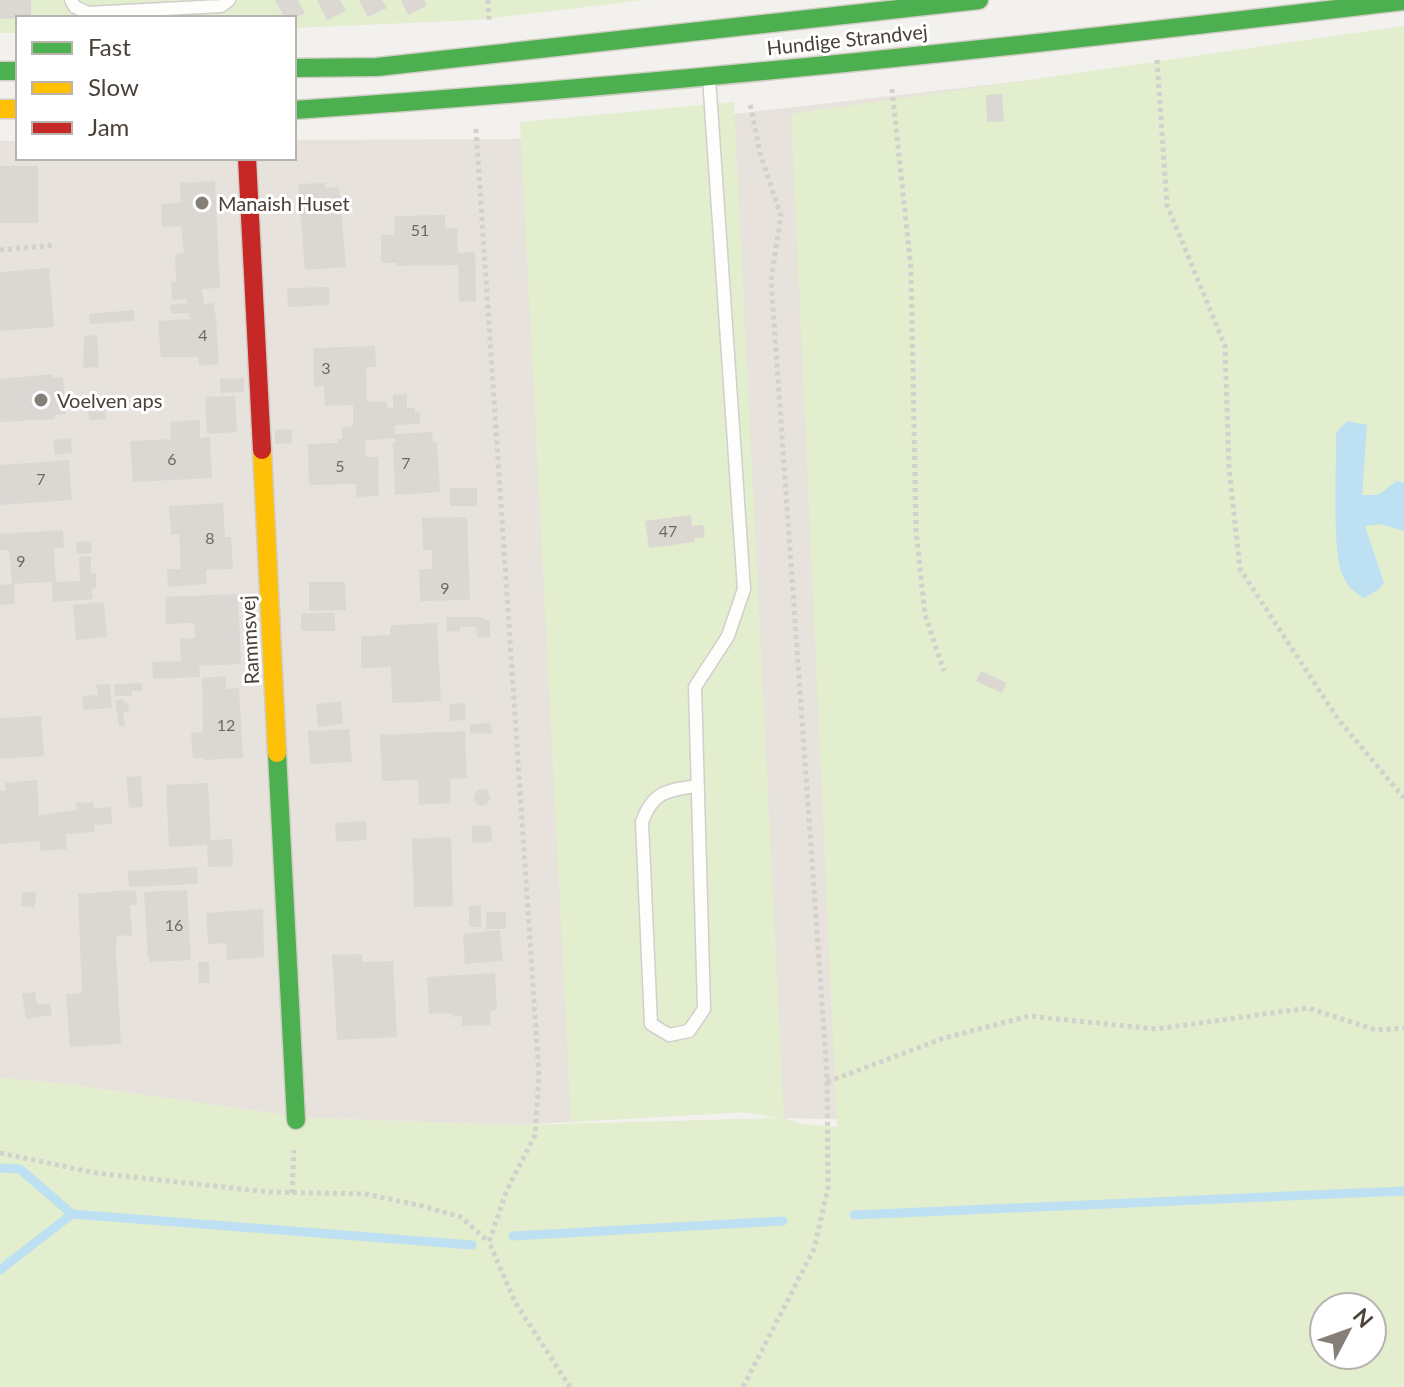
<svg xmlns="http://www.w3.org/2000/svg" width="1404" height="1387" viewBox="0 0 1404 1387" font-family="Lato,sans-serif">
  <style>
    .residential { fill: #e7e2db }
    .green { fill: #e2eece; fill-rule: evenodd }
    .water { fill: #bde0f2 }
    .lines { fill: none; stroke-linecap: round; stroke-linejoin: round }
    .stream { stroke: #bde0f2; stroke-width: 9 }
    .building { fill: #dbd8d4 }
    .lane-casing { stroke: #d1cfcb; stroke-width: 15 }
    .fast-casing { stroke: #d3cec4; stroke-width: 21 }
    .slow-casing { stroke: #d3cec4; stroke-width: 21 }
    .jam-casing { stroke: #d3cec4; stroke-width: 21 }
    .path { stroke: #d3d1cc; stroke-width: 5; stroke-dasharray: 4 4; stroke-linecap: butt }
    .lane { stroke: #fdfdfc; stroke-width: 12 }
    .fast { stroke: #4caf50; stroke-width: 18 }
    .slow { stroke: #ffc107; stroke-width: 18 }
    .jam { stroke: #c62828; stroke-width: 18 }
    .poi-dot { fill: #857f78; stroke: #fff; stroke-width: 3 }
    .labels { text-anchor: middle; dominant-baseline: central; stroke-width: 6; stroke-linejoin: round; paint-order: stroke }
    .number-label { font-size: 16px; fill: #706960 }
    .street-label { font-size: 20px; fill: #4a4238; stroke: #fff }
    .poi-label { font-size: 20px; fill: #4a4238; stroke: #fff; text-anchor: start }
  </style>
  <rect width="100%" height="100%" fill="#f3f1ee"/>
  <!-- residential -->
  <polygon class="residential" points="1162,65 1060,1125 784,1118 744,1112 517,1125 308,1118 59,1083 0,1078 0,141 18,141 18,158 294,158 294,140 515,139"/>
  <!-- green -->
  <g class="green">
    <polygon points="0,0 645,0 477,20 294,28 294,18 18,18 18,33 0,33"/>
    <path d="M1404,26v1361h-1404v-309l59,5 249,35 209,7 261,-7 -34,-6 -173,10 -51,-1000 214,-20 50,1016 17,6 36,3 -46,-1013zM1324,1307h48v48h-48z"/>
  </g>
  <!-- water -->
  <path class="water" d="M1347,421l20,4 -5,70h16l19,-14 7,2v48l-24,-7 -15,2 19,57 -6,7 -14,8c-10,-6 -16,-11 -21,-22 -12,-24 -6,-112 -7,-143z"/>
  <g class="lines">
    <!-- stream -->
    <g class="stream">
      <polyline points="0,1168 20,1169 72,1214"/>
      <polyline points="854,1215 1404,1191"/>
      <polyline points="513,1236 783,1221"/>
      <polyline points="0,1270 72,1214 472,1245"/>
    </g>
  </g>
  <!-- building -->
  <g class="building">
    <polygon points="0,0 31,0 31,18 0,19"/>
    <polygon points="275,0 298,0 305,13 295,18 285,18"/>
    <polygon points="317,0 340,0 346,11 327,20"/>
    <polygon points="359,0 382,0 387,8 368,17"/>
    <polygon points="401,0 424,0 427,6 408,15"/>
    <polygon points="1002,94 1004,121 987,122 986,95"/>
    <rect x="0" y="166" width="38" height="57"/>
    <polygon points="215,181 220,288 202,289 204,304 213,303 216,317 219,364 199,366 198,357 161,357 158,321 190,319 189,313 171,314 170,305 187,303 186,299 172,300 171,282 176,282 175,254 184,253 181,226 162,227 161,204 181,203 180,183"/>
    <polygon points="325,183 325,188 339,187 346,267 305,270 298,184"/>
    <polygon points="445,215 445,229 457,228 458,253 475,252 476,301 459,302 458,265 397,266 397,263 381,263 381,235 395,235 394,216"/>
    <polygon points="49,268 54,327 0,331 0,272"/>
    <polygon points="329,287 330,305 288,307 287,288"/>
    <polygon points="134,310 134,321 90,324 89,314"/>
    <polygon points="97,335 99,367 83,368 84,336"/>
    <polygon points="375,346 376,367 366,367 367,402 387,401 387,408 393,408 393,395 407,394 407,408 415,408 415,413 420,412 420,424 395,425 395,434 432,432 433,442 437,442 440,492 395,495 393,442 396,442 395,438 365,441 366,457 378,457 379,496 356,497 356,484 309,485 308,444 338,443 337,439 342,439 342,427 353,426 353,405 325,406 324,386 314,387 313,348"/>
    <polygon points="53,374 53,378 63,377 66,414 55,415 55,419 0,422 0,379"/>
    <polygon points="244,378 244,392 221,393 220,379"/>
    <polygon points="235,396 237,432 207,434 205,397"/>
    <polygon points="105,403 106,419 89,420 88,404"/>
    <polygon points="200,420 200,438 210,437 212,478 133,482 130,441 171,439 170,422"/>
    <polygon points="292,429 292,443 275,444 275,430"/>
    <polygon points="71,438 72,453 55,455 53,440"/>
    <polygon points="69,460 72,500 0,505 0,465"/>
    <rect x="450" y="488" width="27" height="18"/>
    <polygon points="223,503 225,537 231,537 233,569 206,570 207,584 168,587 167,569 181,569 179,534 171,535 169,506"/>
    <polygon points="691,515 692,526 703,525 705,537 694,538 695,542 649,548 645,521"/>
    <polygon points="467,517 470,600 420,601 419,569 432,569 432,550 423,550 422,518"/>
    <polygon points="63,530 64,548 54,548 56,582 80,581 79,557 91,556 91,573 96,573 96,588 92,589 93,599 53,602 52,582 12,584 9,550 0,550 0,534"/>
    <polygon points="91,541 92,553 77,554 76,542"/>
    <polygon points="309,582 345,582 346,610 309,611"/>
    <polygon points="14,584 15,604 0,605 0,585"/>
    <polygon points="238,594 241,664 199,666 200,677 153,679 152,662 181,661 180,639 195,638 194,623 166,624 165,597"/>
    <polygon points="104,602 107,637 76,640 73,605"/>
    <rect x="301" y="613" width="34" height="18"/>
    <polygon points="446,617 484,617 484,620 490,620 490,638 477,637 476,627 460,627 460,632 447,631"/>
    <polygon points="437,623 441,701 392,703 391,667 361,668 361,636 390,635 390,627 393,625"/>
    <polygon points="981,671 1007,683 1002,693 976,681"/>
    <polygon points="226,676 226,689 239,688 243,758 204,760 204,758 193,758 191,733 203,732 202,678"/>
    <polygon points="142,683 142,691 132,691 132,696 115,696 114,684"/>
    <polygon points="110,684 112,708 83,710 82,696 98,695 96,685"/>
    <polygon points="122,699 128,704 129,712 123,713 125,726 119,726 115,700"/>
    <polygon points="341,701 343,724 318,727 316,704"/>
    <polygon points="465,703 466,720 450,721 449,704"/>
    <polygon points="41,716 44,756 0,759 0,718"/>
    <polygon points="491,723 492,733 470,734 470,724"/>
    <polygon points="349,729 352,762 310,764 308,731"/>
    <polygon points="465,731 467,778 450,779 451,803 419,805 418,780 382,781 380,735"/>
    <polygon points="141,776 143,807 129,808 126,777"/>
    <polygon points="37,780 39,815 77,810 76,803 94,802 94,808 111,807 112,824 94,825 95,832 66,834 67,849 40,851 40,841 0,844 0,791 6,791 5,783"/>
    <polygon points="208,783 211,840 232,839 233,866 208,867 207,845 169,847 166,785"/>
    <polygon points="478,789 487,790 491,798 486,805 477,805 473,797"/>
    <polygon points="366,821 367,840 336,842 335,823"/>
    <polygon points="491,825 492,841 487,841 488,843 472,842 472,826"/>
    <polygon points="451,837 453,906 414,907 412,839"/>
    <polygon points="197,867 198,884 129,887 128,871"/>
    <polygon points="129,890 136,891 137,905 130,905 132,935 117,936 116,951 121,1044 70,1047 66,994 82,993 78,894"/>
    <polygon points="187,890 191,960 150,962 150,958 148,958 144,892"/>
    <polygon points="23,891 37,893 34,908 21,906"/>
    <polygon points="481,905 481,927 469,927 469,906"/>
    <polygon points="263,909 264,957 227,960 226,943 208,944 206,913"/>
    <rect x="486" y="912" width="20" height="17"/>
    <polygon points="500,930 503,961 465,964 463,934"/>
    <polygon points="362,954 362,962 393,961 397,1037 337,1040 332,955"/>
    <polygon points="198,962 209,962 210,983 199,983"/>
    <polygon points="495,973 497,1010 490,1011 491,1025 462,1026 462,1016 452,1017 452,1013 429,1014 427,977"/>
    <polygon points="35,992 37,1005 50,1003 52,1015 26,1019 22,994"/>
  </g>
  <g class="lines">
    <defs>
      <g id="lane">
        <polyline points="71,0 75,7 88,13 221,6 229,0"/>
        <path d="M698,786c-30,4 -45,5 -56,36l9,202 18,11 20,-4 15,-22 -9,-322 33,-51 16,-47 -35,-512"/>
      </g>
      <g id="fast">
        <polyline points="294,68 377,67 979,0"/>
        <polyline points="0,71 18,71"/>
        <path d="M294,110c371,-25 741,-65 1110,-109"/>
        <polyline points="277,753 296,1120"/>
      </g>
      <g id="slow">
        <polyline points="0,109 18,109"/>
        <polyline points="262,450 277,753"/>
      </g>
      <polyline id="jam" points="247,158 262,450"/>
    </defs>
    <!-- lane casing -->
    <use href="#lane" class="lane-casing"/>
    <!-- fast casing -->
    <use href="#fast" class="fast-casing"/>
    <!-- slow casing -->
    <use href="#slow" class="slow-casing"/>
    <!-- jam casing -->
    <use href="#jam" class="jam-casing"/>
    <!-- path -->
    <g class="path">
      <polyline points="488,0 489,23"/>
      <polyline points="1157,60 1167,205 1225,346 1229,468 1240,569 1338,719 1404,798"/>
      <polyline points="892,89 911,269 916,530 925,615 944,671"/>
      <polyline points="476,129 539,1076 535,1135 506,1192 489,1242 515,1302 570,1387"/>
      <polyline points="0,250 56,245"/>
      <polyline points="827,1082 944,1038 1029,1016 1156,1029 1308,1008 1376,1030 1404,1028"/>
      <polyline points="0,1153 96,1173 269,1192 366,1194 422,1206 461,1217 489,1242"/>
      <polyline points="292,1193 294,1150"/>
      <polyline points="743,1387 814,1249 828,1188 827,1074 771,280 781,216 760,153 750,103"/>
    </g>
    <!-- lane -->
    <use href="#lane" class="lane"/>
    <!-- fast -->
    <use href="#fast" class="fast"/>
    <!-- slow -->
    <use href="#slow" class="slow"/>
    <!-- jam -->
    <use href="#jam" class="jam"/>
  </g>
  <!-- markers -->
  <g class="poi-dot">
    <circle cx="202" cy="203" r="8"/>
    <circle cx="41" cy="400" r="8"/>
  </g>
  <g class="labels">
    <!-- number labels -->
    <g class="number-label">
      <text x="420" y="229">51</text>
      <text x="203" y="334">4</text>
      <text x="326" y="367">3</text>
      <text x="172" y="458">6</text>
      <text x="406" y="462">7</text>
      <text x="340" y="465">5</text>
      <text x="41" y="478">7</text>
      <text x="668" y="530">47</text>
      <text x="210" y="537">8</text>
      <text x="21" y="560">9</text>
      <text x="445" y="587">9</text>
      <text x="226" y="724">12</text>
      <text x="174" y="924">16</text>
    </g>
    <!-- street labels -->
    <g class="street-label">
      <text transform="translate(847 39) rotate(-6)">Hundige Strandvej</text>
      <text transform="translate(249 640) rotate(-93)">Rammsvej</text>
    </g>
    <!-- poi labels -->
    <g class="poi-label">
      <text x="218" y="203">Manaish Huset</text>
      <text x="57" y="400">Voelven aps</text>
    </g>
  </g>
  <!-- legend -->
  <rect x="16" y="16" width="280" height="144" fill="#ffffff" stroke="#b7b3af" stroke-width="2"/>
  <rect x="32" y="42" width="40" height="12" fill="#4caf50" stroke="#b7b3af" stroke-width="2"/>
  <text x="88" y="56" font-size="24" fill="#4a4238">Fast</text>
  <rect x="32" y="82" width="40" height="12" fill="#ffc107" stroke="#b7b3af" stroke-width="2"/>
  <text x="88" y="96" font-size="24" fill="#4a4238">Slow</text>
  <rect x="32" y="122" width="40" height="12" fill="#c62828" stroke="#b7b3af" stroke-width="2"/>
  <text x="88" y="136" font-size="24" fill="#4a4238">Jam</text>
  <!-- north arrow -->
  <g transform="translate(1348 1331) rotate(49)"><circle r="38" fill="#ffffff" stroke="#b7b3af" stroke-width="2"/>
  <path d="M0-6L14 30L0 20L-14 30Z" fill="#857f78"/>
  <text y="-12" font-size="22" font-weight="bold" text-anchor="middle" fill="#4a4238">N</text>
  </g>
</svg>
